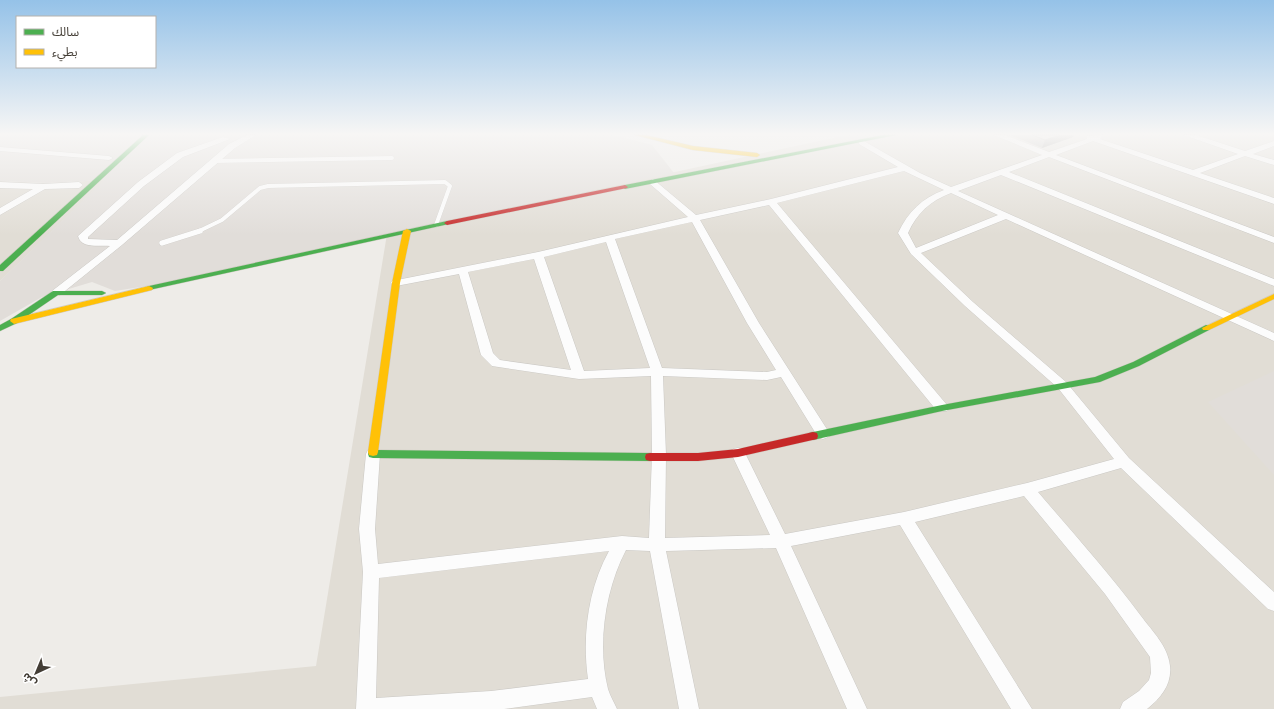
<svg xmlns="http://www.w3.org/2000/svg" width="1274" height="709" viewBox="0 0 1274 709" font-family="'PT Sans','Noto Sans Arabic',sans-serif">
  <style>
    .residential { fill: #e1ddd5 }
    .industrial { fill: #e1ddd9 }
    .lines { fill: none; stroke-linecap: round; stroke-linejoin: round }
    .lane-far1-casing { stroke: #cac8c4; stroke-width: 4.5 }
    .lane-casing { stroke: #cac8c4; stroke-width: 6 }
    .street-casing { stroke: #cac8c4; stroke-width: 1 }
    .fast-casing { stroke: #cfcbc2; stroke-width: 1 }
    .slow-casing { stroke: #cfcbc2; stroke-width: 1 }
    .jam-casing { stroke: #cfcbc2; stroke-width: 1 }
    .lane-far1 { stroke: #fcfcfc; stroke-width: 4 }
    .lane { stroke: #fcfcfc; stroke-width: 5.5 }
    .street { fill: #fcfcfc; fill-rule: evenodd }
    .fast { fill: #4caf50; fill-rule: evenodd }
    .slow { fill: #ffc107; fill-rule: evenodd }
    .jam { fill: #c62828; fill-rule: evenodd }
    .wall { fill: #bab7b3 }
    .shaded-wall { fill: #979592 }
    .building { fill: #d8d5d0; stroke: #979592 }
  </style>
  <rect width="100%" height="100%" fill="#eeece8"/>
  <!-- residential -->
  <g class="residential">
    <polygon points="847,135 1274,135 1274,709 0,709 0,697 316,666 387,234"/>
    <polygon points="105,180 0,281 0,181 48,183"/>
  </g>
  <!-- industrial -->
  <g class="industrial">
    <polygon points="0,135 614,135 652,145 674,173 387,234 203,277 115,291 92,282 42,297 0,321 0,281 104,180 48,183 0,181"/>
    <polygon points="1274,371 1274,475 1208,402"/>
  </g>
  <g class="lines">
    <defs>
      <g id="lane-far1">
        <polyline points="215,161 392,158"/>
        <polyline points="197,232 222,220 260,188 268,186 445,182 450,186 436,225"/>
      </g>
      <polyline id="lane" points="162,243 200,231"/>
      <g id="street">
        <path d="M247,135h9l-21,13 -113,97 -62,50h-8l-1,-2 1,-2 58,-45c-11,-1 -29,3 -32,-10l60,-54 39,-29 46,-16 7,2 -47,18 -39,29 -56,51v2l29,1 112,-96z"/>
        <path d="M994,135h11l44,17 38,-13v-3l17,-1 -4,4 93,31 45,-16 -54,-19h12l49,16 29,-10v5l-21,8 21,6v5l-29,-9 -45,17 74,25v6l-181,-63 -37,14 218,82v6l-225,-86 -40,15 265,107v7l-273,-111 -43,16 316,142v8l-268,-122 -85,34 52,49 93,80 63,76 145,134v19l-6,-2 -147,-141 -83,24c35,41 71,81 103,124 11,15 27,30 29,50 2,18 -9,32 -23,43h-27l3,-7 16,-11 10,-11 2,-7 -1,-16 -45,-63 -81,-98 -109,26 117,187h-21l-111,-184 -109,21 76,163h-20l-71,-161 -110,3 33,158h-20l-29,-158 -24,-1c-21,40 -29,95 -18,139 2,7 6,13 9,20h-20l-5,-12 -88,12h-148l7,-137 -4,-43 7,-75 2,-4 5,-1 5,1 2,4 -5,75 3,35 244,-28 27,2 3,-83 -1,-79 -72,3 -87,-13 -11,-11 -22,-81 -63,12 -5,-3 1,-2 146,-29 150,-35 -38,-33 -1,-2 4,-3 43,36 75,-16 127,-32 -39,-23v-4h3l58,33 31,14 91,-32zM904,171l40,19c-22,8 -36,22 -46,43l13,21 54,52 93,82 56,71 -87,24 -123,29 -119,22 -40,-81 -2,-4 -5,-1 -5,1 -2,4 39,82 -105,3 1,-83 -3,-79 104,4 14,-3 37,60 5,2 5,-2 2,-3 -71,-111 -59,-103 69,-15 168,206h10l2,-3 -2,-3 -170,-202zM951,193l47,22 -82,33 -8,-15c9,-20 22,-32 43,-40zM692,222l55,101 29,47 -9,2 -105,-4 -47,-129zM606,242l44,126 -66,3 -40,-114zM534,259l37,111 -71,-10 -7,-7 -25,-81zM609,551c-21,38 -27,85 -21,128l-97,12 -115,7 3,-120z"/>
        <polygon points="0,147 109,156 113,158 109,160 0,151"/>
        <polygon points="0,182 43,184 79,182 83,185 79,188 45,189 0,215 0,208 33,189 0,188"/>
      </g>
      <g id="fast">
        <polygon points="143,135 149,135 3,271 0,271 0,265"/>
        <polygon points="883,135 896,135 625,189 622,187 625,185"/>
        <polygon points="447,221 450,223 449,224 149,290 145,288 149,286"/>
        <polygon points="53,291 102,291 106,293 102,295 58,295 17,323 0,331 0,325 11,319"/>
        <polygon points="1206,325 1209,326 1210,328 1209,330 1139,366 1100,382 942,411 813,440 809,439 808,436 809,433 813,432 942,405 1095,377 1133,362"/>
        <polygon points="373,448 377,450 650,453 654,454 655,457 654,460 650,461 373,458 369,457 368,454 369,449"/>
      </g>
      <g id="slow">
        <polygon points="635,135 646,135 693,146 757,153 760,155 757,157 693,150"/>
        <polygon points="407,229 411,231 400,283 378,452 377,455 373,456 369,455 368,452 392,283 403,231"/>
        <polygon points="149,286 153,288 152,290 14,324 10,321 11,319"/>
        <polygon points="1274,294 1274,299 1209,330 1203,330 1202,328"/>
      </g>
      <g id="jam">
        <polygon points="625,185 628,187 627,188 447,225 444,223 447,221"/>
        <polygon points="813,432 817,433 818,436 817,439 738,457 698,461 650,461 646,460 645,457 646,454 650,453 698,453 738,449"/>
      </g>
    </defs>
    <!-- lane-far1 casing -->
    <use href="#lane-far1" class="lane-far1-casing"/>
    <!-- lane casing -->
    <use href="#lane" class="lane-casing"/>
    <!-- street casing -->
    <use href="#street" class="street-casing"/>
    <!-- fast casing -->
    <use href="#fast" class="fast-casing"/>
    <!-- slow casing -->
    <use href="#slow" class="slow-casing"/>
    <!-- jam casing -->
    <use href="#jam" class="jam-casing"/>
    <!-- lane-far1 -->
    <use href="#lane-far1" class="lane-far1"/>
    <!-- lane -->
    <use href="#lane" class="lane"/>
    <!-- street -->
    <use href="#street" class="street"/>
    <!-- fast -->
    <use href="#fast" class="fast"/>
    <!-- slow -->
    <use href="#slow" class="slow"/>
    <!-- jam -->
    <use href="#jam" class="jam"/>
  </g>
  <!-- wall -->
  <polygon class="wall" points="1010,135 1074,135 1073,137 1042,148"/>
  <!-- shaded-wall -->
  <polygon class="shaded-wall" points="1060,135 1074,135 1073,137 1042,148 1045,140"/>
  <!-- building -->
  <polygon class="building" points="1032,135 1060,135 1045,140"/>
  <!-- sky -->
  <linearGradient id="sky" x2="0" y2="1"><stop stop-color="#95c2e8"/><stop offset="0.57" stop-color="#f7f6f5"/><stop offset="1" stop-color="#f7f6f5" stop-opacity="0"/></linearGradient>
  <rect width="1274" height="235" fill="url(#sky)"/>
  <!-- legend -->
  <rect x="16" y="16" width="140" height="52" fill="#ffffff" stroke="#b4b1ae"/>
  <rect x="24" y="29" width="20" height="6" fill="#4caf50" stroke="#b4b1ae"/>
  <text x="52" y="36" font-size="12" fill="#433d35">سالك</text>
  <rect x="24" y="49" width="20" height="6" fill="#ffc107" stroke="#b4b1ae"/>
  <text x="52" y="56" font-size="12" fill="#433d35">بطيء</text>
  <!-- north arrow -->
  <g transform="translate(36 673) rotate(224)" stroke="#ffffff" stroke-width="3" paint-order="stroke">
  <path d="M0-3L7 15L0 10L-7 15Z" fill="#433d35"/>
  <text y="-6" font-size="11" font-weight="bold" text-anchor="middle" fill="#433d35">ش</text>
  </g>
</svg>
